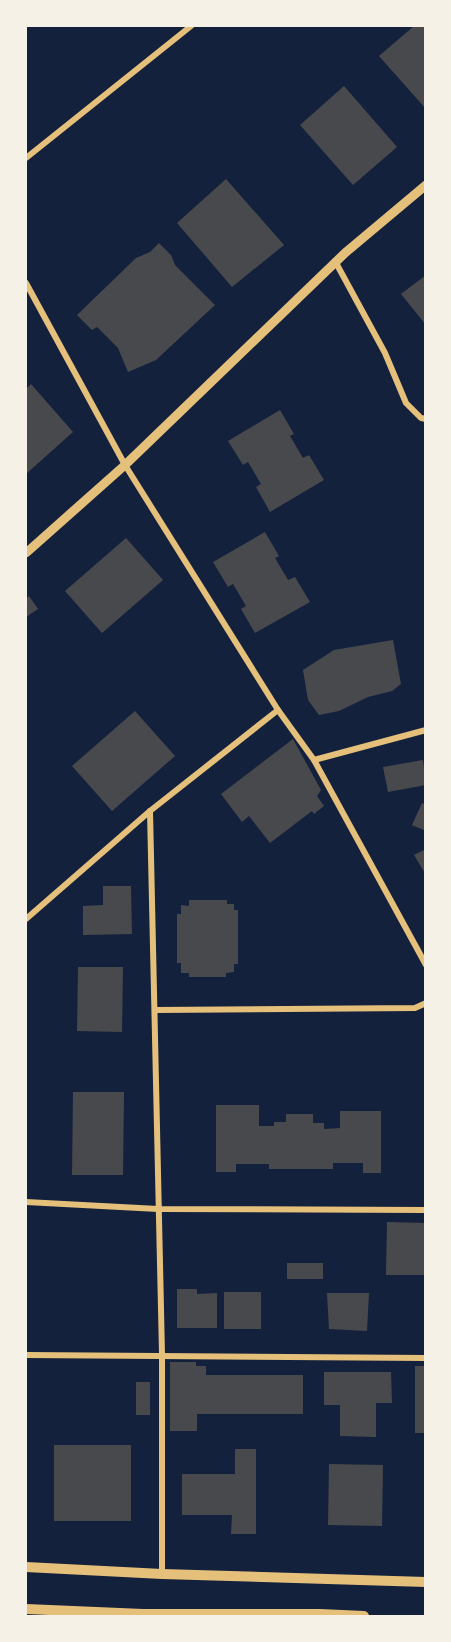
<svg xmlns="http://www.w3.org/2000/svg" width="451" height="1642" viewBox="0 0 451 1642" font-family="Jost,sans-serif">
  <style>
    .building { fill: #48494c }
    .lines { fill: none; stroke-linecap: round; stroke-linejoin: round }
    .minor { stroke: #e5c07b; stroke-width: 6 }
    .tertiary { stroke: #e5c07b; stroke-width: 9 }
    .secondary { stroke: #e5c07b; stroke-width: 10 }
  </style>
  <rect width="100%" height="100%" fill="#14213d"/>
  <!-- building -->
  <g class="building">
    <polygon points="414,26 426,26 426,109 379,56"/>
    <polygon points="344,86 397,147 353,185 300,125"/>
    <polygon points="226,179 284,245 232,287 177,223"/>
    <polygon points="159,243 171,255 175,265 215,305 156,360 128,372 118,348 97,327 92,330 77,315 136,258 150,252"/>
    <polygon points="426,275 426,325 401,294"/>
    <polygon points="31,384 73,432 26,474 26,389"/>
    <polygon points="280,410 294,434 290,436 303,458 309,455 324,480 270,512 256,487 261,484 248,462 243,465 228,441"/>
    <polygon points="265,532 279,556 275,558 288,580 295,577 310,602 255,633 241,609 246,606 233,584 228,587 213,562"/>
    <polygon points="126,538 163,580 102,633 65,591"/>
    <polygon points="29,596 38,609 26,617 26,599"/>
    <polygon points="393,640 401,684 392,691 368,697 339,711 319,715 308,700 303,670 334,650"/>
    <polygon points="135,711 175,756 112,811 72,766"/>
    <polygon points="293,739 321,790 317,796 324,806 314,814 312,811 270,843 249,816 242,822 221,794"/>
    <polygon points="423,760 426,785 388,792 383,767"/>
    <polygon points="422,803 426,805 426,831 412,825"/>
    <polygon points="426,849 426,875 414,855"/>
    <polygon points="103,886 131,886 132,934 83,935 83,906 103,905"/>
    <polygon points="189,900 227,900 227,904 234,904 234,910 238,910 238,964 234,964 234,972 226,973 226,977 189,977 189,973 181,973 181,963 177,963 177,914 181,914 181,905 189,906"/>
    <polygon points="78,967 123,967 122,1032 77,1031"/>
    <polygon points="73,1092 124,1092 123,1175 72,1175"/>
    <polygon points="216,1105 259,1105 259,1126 274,1126 274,1122 286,1122 286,1114 313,1114 313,1123 324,1123 324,1129 340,1128 340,1111 381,1111 381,1173 363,1173 363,1163 333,1163 333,1169 269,1169 269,1164 236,1164 236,1172 216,1172"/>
    <polygon points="387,1222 426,1223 426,1275 386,1275"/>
    <rect x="287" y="1263" width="36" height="16"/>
    <polygon points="177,1289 197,1289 197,1294 217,1293 217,1328 177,1328"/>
    <rect x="224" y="1292" width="37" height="37"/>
    <polygon points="327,1293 369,1293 367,1331 329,1329"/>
    <polygon points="170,1362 196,1362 196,1366 206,1366 206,1375 303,1375 303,1414 197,1414 197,1431 170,1431"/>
    <rect x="415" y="1366" width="11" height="67"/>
    <polygon points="324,1372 391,1372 392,1403 376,1403 376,1437 340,1436 340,1405 324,1405"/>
    <rect x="136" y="1382" width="14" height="33"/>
    <rect x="54" y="1445" width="77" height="76"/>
    <polygon points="235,1449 256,1449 256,1534 231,1534 232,1515 182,1515 182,1474 235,1474"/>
    <polygon points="329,1464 383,1465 382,1526 328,1525"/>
  </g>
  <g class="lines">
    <!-- minor -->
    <g class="minor">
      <polyline points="26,158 191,26"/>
      <polyline points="335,261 385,353 406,403 421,418 426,419"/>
      <polyline points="26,283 125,465 278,710 314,760 426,965"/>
      <polyline points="314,760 426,730"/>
      <polyline points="150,811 162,1354 162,1574"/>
      <polyline points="26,919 150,811 278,710"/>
      <polyline points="156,1010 415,1008 426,1003"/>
      <polyline points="26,1202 158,1209 426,1210"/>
      <polyline points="26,1355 426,1358"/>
    </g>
    <!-- tertiary -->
    <polyline class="tertiary" points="26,553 125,465 345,253 426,185"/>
    <!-- secondary -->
    <g class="secondary">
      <polyline points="26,1567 162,1574 426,1582"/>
      <polyline points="26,1609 143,1614 320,1614 364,1616"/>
    </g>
  </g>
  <!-- border -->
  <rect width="451" height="1642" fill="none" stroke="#f6f1e7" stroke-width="54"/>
</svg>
